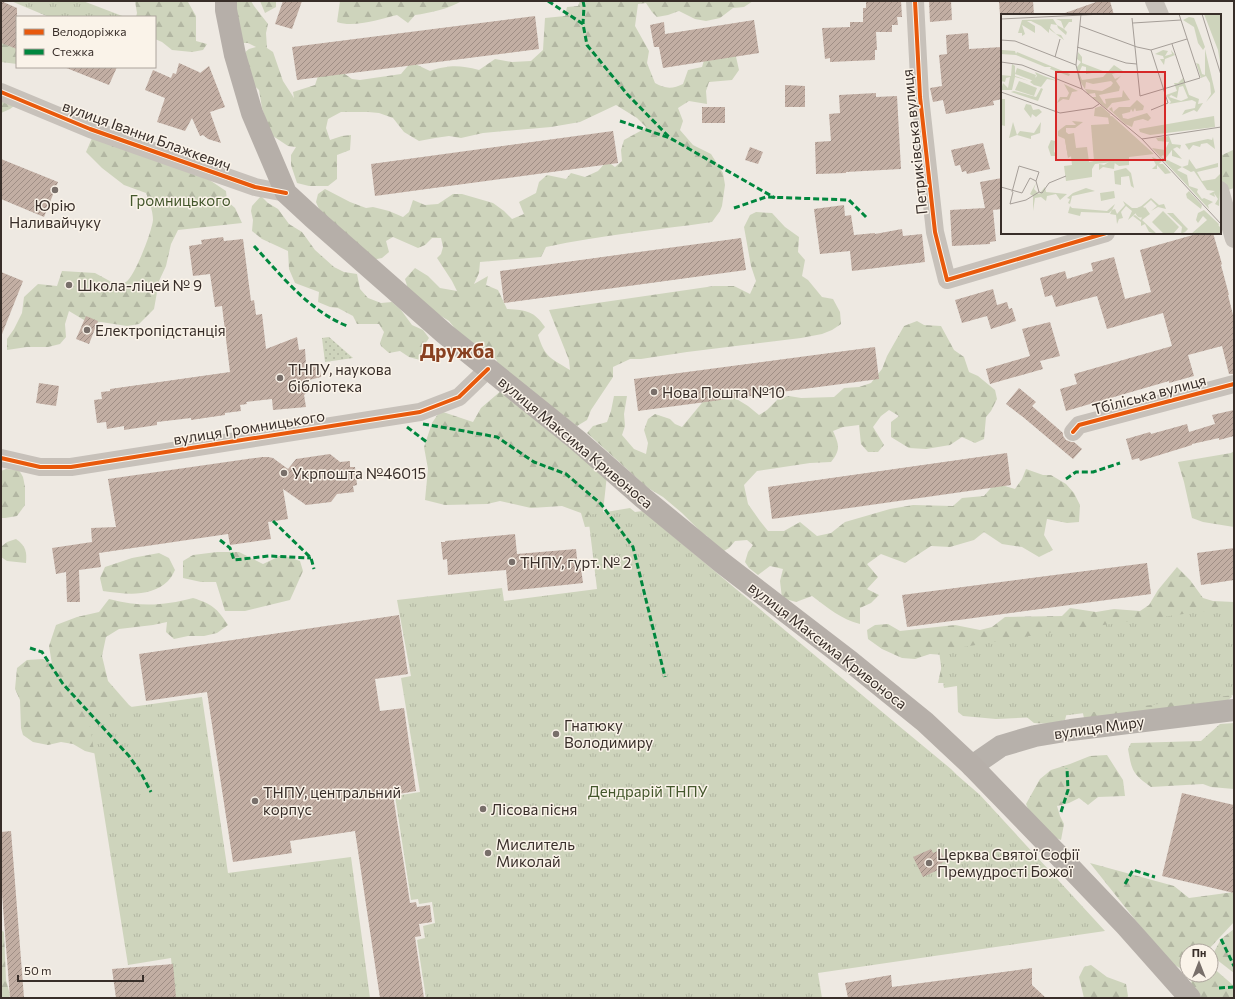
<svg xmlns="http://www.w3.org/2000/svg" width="1235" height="999" viewBox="0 0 1235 999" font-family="Commissioner,sans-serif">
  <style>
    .grass { fill: url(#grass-dots) }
    .forest { fill: url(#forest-firs) }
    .park { fill: url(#park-tufts) }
    .building { fill: url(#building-hatch) }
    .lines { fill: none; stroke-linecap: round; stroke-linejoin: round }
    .street { stroke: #c7c1ba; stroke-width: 18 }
    .secondary { stroke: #b7b1ab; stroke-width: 22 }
    .primary { stroke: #b6afa9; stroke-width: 22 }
    .quiet { stroke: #00873e; stroke-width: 3; stroke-dasharray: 6 3; stroke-linecap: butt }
    .cycleway-casing { stroke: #faf3e9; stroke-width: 6 }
    .cycleway { stroke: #e8590c; stroke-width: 4 }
    .poi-dot { fill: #786f6a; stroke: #faf3e9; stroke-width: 1.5 }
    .labels { text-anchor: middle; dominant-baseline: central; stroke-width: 3; stroke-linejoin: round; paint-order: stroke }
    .street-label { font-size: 15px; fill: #382e29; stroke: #faf3e9 }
    .park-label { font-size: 15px; fill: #44572c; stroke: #faf3e9 }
    .poi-label { font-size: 15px; fill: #382e29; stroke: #faf3e9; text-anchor: start }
    .district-label { font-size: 19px; font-weight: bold; fill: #884020; stroke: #faf3e9 }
    .inset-road { fill: none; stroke: #a59e98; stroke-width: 1 }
    .view { fill: #d62828; fill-opacity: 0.15; stroke: #d62828; stroke-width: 2 }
    .inset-edge { fill: none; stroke: #382e29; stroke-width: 2 }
  </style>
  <defs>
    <pattern id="grass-dots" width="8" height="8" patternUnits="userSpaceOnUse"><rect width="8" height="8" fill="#ced4bc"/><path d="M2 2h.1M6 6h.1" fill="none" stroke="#b2b6a2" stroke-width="1.8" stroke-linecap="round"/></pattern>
    <pattern id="forest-firs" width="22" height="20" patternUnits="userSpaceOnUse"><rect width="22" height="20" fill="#ced4bc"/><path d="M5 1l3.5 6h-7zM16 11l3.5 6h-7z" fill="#b2b6a2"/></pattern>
    <pattern id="park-tufts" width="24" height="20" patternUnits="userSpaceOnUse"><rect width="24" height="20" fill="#ced4bc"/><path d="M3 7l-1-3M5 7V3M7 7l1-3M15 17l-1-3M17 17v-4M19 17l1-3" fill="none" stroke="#b2b6a2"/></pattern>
    <pattern id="building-hatch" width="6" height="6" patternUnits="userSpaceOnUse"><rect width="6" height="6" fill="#c2aea3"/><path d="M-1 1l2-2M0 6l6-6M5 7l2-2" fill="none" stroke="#9f8e85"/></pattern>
  </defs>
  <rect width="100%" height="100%" fill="#eee9e2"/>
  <!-- grass -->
  <polygon class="grass" points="329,337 353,358 325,362 322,338"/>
  <!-- forest -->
  <g class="forest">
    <polygon points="135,1 186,1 188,2 196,16 196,41 207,44 203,50 192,52 172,50 162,42 155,39 155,17 136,17 137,13"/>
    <path d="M232,1h19l3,5 14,18 -2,9 1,15 6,4 10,29 11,17 -1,-6 22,-7 4,-12 23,-1 10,7 8,1 41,-6 10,-12 19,9c19,-6 29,-6 49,-1l16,-11 17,3 19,-1 12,-11 2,-32 20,-2 2,-9 11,-1 2,-5h173l-9,6 -11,1 -13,10 -14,3 -11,-2 -16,-8 -11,4 -11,2 -5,-5 -6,-9 -8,1 -3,22 14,25 -2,12 8,20c10,6 18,6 28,1l5,-14 14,-3 6,-20 26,1 5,22 -7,10 -23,2 -3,9 1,13 -18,-3 -11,7 5,13 -3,9 13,15 18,9 12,19 2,12 -3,21 -2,5 -8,11c-55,8 -111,13 -166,25l-5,10 -61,5 -1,11 -5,11 14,-8 -2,9 12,5 9,19c19,1 27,2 38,18l-7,8c7,23 13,23 32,35l-1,-10 -20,-50 165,-24h20l16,8 6,-13 -5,-15 -7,-39 6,-12 6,-3 16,1 13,14 14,10 -1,15 7,8 -3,16 6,4 14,17 11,2 7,13 1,12 -9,6 -10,4 -21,4 -114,14 -46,7h-11l-17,8v10l-22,33 -4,10 -10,6 -78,-59 -3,-8 -7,1 -29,-25 -11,-14 -24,-15 -17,-17 -3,-10 10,-11 13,8 12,12 17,3 -5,-10 -15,-23 4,-4 2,-7 -2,-9h-9l-7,7 -7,3 -25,-11 -7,4 3,11 -7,6 -10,2 -53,-51 -3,-7 2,-8 7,-5 25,13 16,6 7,-1 16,4 14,6 6,-5 4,-12 12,5 13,-1 15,-10h9l31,9 11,8 8,8 12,-5 -5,-12 17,-9 3,-11 8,-7 19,4 5,-6 14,4 13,-6 9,-10 8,6 7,-6 -1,-11 3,-10 20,-11 2,-2 -9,-9 -21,-13 -36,17 -29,5 -68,6 -22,5 -12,-2 -14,2 -16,3 -15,-9 -11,-14 -14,-5 -11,-1h-27l-13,7 -2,9 4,12 12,-4 9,-1 -1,15 -13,5v24l-9,7h-19l-12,-3 -6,-18v-10l5,-8 -8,-1 -15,-10 -6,-13 -5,-15 -3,-18 -9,-8 -6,-29 5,-4 7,-2 -8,-4h-7z"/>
    <polygon points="260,1 276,1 276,7 265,13"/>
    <path d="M340,1h122c-14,8 -32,12 -47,14l-7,8 -11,-8c-17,4 -43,13 -60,7z"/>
    <polygon points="1,40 17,48 17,64 1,62"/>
    <polygon points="1,94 14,106 10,109 1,113"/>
    <path d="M92,138l113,39 21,14 1,10 8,7 7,15 -64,7 -7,14 -5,22 -7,15 -5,28 -15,15 -12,2 -26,-4 -12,1 -20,-12 -4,13 1,13 -6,7 -12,3h-21l-20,3v-11l7,-10 8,-16 2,-16 14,-13 19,2 5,-15 33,2 22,12c3,-1 7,-2 9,-3 9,-6 26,-51 27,-62 0,-9 -4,-19 -7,-27l-22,-8 -22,-17 -16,-16z"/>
    <polygon points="1233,150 1234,150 1234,188 1225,191 1220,185 1220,156"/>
    <polygon points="261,196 268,203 278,209 289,224 302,232 315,250 334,267 344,272 357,274 360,289 368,298 381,303 392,302 401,310 412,325 423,330 429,338 423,347 420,360 409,357 400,351 389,353 381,346 380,343 384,332 379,324 357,324 353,316 338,308 330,307 318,302 319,292 295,283 289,269 288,251 262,239 252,231 253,220 251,211 252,206"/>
    <path d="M917,321l7,4 17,1 13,24 10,7 5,15 9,4 17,14 2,9 -6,12 -5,6 -2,22 -9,4 -13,-6 -12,8 -24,4 -17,-1 -18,-11v-15l8,-6 -10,-6 -8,6 -8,11 11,18 -6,7h-10l-7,-8 -2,-19 -16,2 -10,4c6,14 8,18 -2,31l-21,1 -53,8 -13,14 4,19 12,17 8,10h16l16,-9 17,14 14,-3 14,-11 45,-13 23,-4 40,1 9,-8 22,-2 11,-13 20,6 7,-10 4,-10 17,6h8l15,9 8,9 6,12 -1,17 -12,1 -20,-4 -3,16 9,15 -14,7 -17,-10 -20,-3 -18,-12 -10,8 -24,7 -19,-1 -26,17 -24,-9 -14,10 11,13 -11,12 12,6 -8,8 -11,5v16c-18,-4 -33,-17 -48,-28l-16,6 -14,-4 -2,-17 3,-12 -13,-3 -12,9 -9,-7 -4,-6 3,-10 5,-7 -6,-5 -12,1 -6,7 -7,4 -12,-10 -3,-6 -5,-3 -20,-20 -19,-16 -15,-9 -61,-55 6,-7 14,-4 4,-11 3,-15h13l-3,18 1,12 -3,9 12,14 12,5 2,-11 -4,-13 4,-11 7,-5 15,5 5,5 7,3 24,-29 24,-3 18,11 11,9 8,-5 11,-11 11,-3 12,2 33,-1 10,-9 15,-1 12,-4 11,-14 5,-13 17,-30z"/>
    <polygon points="502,390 607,475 603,512 625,524 585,527 581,513 562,506 531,508 500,501 487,504 445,505 425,500 428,469 424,447 432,423 440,411 473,422 481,408"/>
    <polygon points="1234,451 1234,527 1203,522 1192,518 1184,482 1178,462 1231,453"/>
    <polygon points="6,469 19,470 23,477 25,487 25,505 17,516 5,518 1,518 1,471"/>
    <path d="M16,539c10,7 11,13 10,24l-19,-2 -6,-4 1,-11 5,-4z"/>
    <polygon points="217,552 239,552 263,564 282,555 300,561 303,571 290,600 245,611 225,611 216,582 201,582 183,578 183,561 193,555"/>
    <path d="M159,553l10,5 6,12c-2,4 -4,8 -7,11 -18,17 -43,13 -65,10l-3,-13 5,-11 27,-9z"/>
    <polygon points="1177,567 1190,580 1203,598 1213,601 1234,602 1234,662 1228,685 1232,697 1215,711 1084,718 1082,709 1068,708 1065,720 1051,724 1034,723 1023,714 970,700 955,683 938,683 944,655 930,654 915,659 902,658 882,649 868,639 867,630 875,625 888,624 900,631 955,625 980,630 992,627 1005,617 1062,616 1070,608 1096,612 1114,609 1140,611 1149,605 1158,590"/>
    <path d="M193,598c19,6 24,10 35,27l-11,8 -13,3h-16l-14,3 -8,-7 1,-10 -14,3 -34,4 -13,8 -4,19 6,25 21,24 28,20 -60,29 -12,-3 -12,-7 -12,-2 -13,3 -15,-3 -10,-7 -2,-7 -1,-28 -5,-11 2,-21 10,-8 16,-1 9,5 -3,-18 7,-21 21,-8 22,-5 10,-13c31,8 54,7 84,-1z"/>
    <path d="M1234,723v66l-23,-2 -8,-3 -52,3c-19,-14 -19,-16 -23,-38l3,-6 70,-2 19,-17z"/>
    <polygon points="1107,755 1123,780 1125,796 1098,797 1088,805 1079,798 1069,803 1057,806 1060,816 1064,824 1061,840 1051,836 1031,816 1026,804 1040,779 1051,770 1070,764 1090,756"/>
    <polygon points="1090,863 1174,886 1189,898 1234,892 1234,922 1207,951 1187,951 1187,970 1183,970 1168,961"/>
    <polygon points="1234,929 1234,973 1212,956 1221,939"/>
    <polygon points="1,930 4,932 6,980 10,995 9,998 1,998"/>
    <polygon points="1091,965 1107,977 1126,984 1128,996 1127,998 1084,998 1079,977 1084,967"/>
    <polygon points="1211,966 1234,986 1234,998 1199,998 1190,987 1193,975 1211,975"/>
  </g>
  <!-- park -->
  <g class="park">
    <polygon points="11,1 83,1 125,17 49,17"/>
    <polygon points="630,508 635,512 643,511 899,726 951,769 957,775 980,795 1105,931 818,973 822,998 426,998 417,940 425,938 423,926 435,923 432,902 419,904 418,899 411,900 395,796 420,792 401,678 411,676 397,600 502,588 504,601 597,589 588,515"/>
    <polygon points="1234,607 1234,695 1060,716 996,719 963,716 958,712 957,686 944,688 939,651 1060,631"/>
    <polygon points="202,697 228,873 351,857 370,998 175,998 171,958 128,965 88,713"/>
  </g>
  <!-- building -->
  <g class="building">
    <polygon points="1,1 17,8 17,49 1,43"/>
    <polygon points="283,1 302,1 292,29 275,24"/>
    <polygon points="866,1 901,1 902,17 897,17 898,25 892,25 892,32 876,32 877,50 875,50 875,60 830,62 830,58 825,59 822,28 850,27 850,22 863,22 863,8 866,8"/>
    <polygon points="929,1 951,1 952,20 930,22"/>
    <polygon points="999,1 1033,1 1034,15 1000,15"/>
    <polygon points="1099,1 1110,1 1114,15 1066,15 1065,13"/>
    <polygon points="535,16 539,49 297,80 292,47"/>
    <polygon points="754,20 759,53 663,68 659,47 654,47 650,25 664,22 665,34"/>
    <polygon points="968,33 969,49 1002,47 1002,99 993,101 994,105 946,114 943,100 933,102 930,88 942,86 939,55 947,54 946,35"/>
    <polygon points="179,63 199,72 200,73 209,66 225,107 210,112 221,143 208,139 203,135 200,136 192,118 185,131 157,122 165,98 145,90 153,70 171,78 173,73 176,74"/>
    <polygon points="64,67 117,67 109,85"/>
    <polygon points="785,85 805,86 805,107 785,107"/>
    <polygon points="876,93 876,97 897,96 901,169 846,172 846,173 816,174 815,142 831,141 829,114 840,113 839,95"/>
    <rect x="702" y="107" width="23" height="16"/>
    <polygon points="613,131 618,163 375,196 371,164"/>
    <polygon points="983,143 990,169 967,174 966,171 962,172 960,165 955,166 951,150"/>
    <polygon points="750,147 763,152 758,164 745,160"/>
    <polygon points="1,159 58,182 44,217 1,199"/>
    <polygon points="1002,178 1002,209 993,210 996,241 990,242 990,244 952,246 950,210 985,208 980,182"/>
    <polygon points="844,205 845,216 851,215 854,235 875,233 875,234 902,229 903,236 922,234 925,262 852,271 850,251 820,254 814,209"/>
    <polygon points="1200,233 1213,233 1222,264 1221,265 1229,295 1228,295 1234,319 1234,374 1229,374 1222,346 1188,355 1194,376 1169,383 1169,381 1066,411 1060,389 1077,384 1074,374 1172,346 1163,313 1107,329 1097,296 1056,307 1052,295 1045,297 1040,278 1065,271 1067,279 1093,271 1091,263 1114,257 1125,299 1151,292 1140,250"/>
    <polygon points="223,237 224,241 243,239 251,301 254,300 256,315 262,314 266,349 297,337 299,350 305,349 306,364 319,363 321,377 309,380 310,390 304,395 306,407 273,410 272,399 246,402 247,404 240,405 241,411 225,413 225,415 191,420 191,418 157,422 157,425 124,430 124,426 107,429 106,422 97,423 94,400 102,399 101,392 110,391 110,389 230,372 222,306 215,307 210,274 193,276 189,246 202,244 201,240"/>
    <polygon points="741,238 746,270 504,303 500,271"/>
    <polygon points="1,272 23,281 2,334 1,334"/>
    <polygon points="993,289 997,305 1007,302 1009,309 1012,308 1016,321 991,329 987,316 962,323 955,300"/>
    <polygon points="86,316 98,321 89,344 76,339"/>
    <polygon points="1050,322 1060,356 1040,361 1043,369 990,384 986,369 1030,356 1022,329"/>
    <polygon points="875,347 879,379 638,411 634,379"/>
    <polygon points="39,383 59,386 56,406 36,403"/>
    <polygon points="1019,388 1036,402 1032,406 1063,433 1063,436 1066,440 1071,442 1074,442 1082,449 1073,459 1023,417 1006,404"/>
    <polygon points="1234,410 1234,436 1219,440 1219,438 1192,444 1192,445 1140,461 1139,458 1132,460 1126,439 1150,432 1151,434 1187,424 1189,432 1215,424 1212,415"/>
    <polygon points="1007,453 1011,485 772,519 768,487"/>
    <polygon points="330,454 340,462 350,461 350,467 355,467 357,485 353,486 354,492 337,494 331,502 306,505 283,489 288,519 268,522 271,539 230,545 228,534 99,553 101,567 79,570 80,602 67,602 66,572 56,574 52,548 92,542 91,528 116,527 108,479 262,457 268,457 273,458 288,469 296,459"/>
    <polygon points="515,534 517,554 576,549 578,569 581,568 583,583 508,591 506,570 448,575 447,559 443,560 441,542 445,542 445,541"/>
    <polygon points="1234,548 1234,580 1201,585 1197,553"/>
    <polygon points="1147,563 1151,594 907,627 902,595"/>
    <polygon points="399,615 408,674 375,679 380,711 404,708 416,791 393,795 410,903 416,902 417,907 430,905 432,922 419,924 421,936 415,937 424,998 380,998 355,831 290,841 292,853 233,862 207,692 146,701 139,654"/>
    <polygon points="1182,793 1234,805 1234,893 1162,876"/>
    <polygon points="11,831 24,998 10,998 1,881 1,832"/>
    <polygon points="931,849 933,853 940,850 945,861 938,865 940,869 923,877 913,857"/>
    <polygon points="173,964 176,998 116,998 112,969"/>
    <polygon points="1032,968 1032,985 1046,998 848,998 845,983 891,975 892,987"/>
  </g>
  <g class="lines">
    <!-- street -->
    <g class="street">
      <polyline points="915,1 920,97 935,232 947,280 1106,233"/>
      <polyline points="1154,1 1160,15"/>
      <polyline points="1,92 90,129 255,187 286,193"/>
      <polyline points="1220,190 1234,239"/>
      <polyline points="1073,432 1079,425 1234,384"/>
      <polyline points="1,458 40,467 71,467 420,412 459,397 488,369"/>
    </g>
    <!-- secondary -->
    <polyline class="secondary" points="972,766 1001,746 1035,736 1071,730 1234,710"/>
    <!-- primary -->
    <polyline class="primary" points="226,1 226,10 235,55 252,113 286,193 312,217 445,334 577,440 642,497 721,562 851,662 925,722 972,766 1063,860 1126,926 1190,998"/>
    <!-- quiet -->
    <g class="quiet">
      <polyline points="548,1 583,24 587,45 627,94 670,138"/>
      <polyline points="583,1 584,6 583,24"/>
      <polyline points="620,121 670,138 775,198"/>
      <polyline points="734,208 766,197 849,200 868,219"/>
      <path d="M254,246c28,30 54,64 93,80"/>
      <polyline points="423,424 453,429 497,437 534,462 566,474 601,504 633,547 665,677"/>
      <polyline points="407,427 428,443"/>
      <polyline points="1066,479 1076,472 1093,472 1120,463"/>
      <polyline points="273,521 311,558 314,569"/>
      <polyline points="220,540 230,548 234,560 269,556 311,558"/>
      <polyline points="30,648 42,652 63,684 129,756 141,773 151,792"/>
      <polyline points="1061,812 1068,790 1067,768"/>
      <polyline points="1125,884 1133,870 1155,877"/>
      <polyline points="1221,939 1234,966"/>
      <polyline points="1219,988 1234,987"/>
    </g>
    <defs>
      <g id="cycleway">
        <polyline points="915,1 920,97 935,232 947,280 1106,233"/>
        <polyline points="1,92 90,129 255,187 286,193"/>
        <polyline points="1073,432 1079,425 1234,384"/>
        <polyline points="1,458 40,467 71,467 420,412 459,397 488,369"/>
      </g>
    </defs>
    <!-- cycleway casing -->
    <use href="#cycleway" class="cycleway-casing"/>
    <!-- cycleway -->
    <use href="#cycleway" class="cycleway"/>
  </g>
  <!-- markers -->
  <g class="poi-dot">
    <circle cx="55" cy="190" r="4"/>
    <circle cx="69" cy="285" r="4"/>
    <circle cx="87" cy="330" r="4"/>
    <circle cx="280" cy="378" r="4"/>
    <circle cx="654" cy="392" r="4"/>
    <circle cx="284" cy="473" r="4"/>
    <circle cx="512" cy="562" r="4"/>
    <circle cx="556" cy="734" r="4"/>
    <circle cx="255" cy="801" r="4"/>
    <circle cx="483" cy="809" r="4"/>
    <circle cx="488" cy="853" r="4"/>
    <circle cx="929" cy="863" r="4"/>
  </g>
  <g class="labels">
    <!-- street labels -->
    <g class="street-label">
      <text transform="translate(147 135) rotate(20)">вулиця Іванни Блажкевич</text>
      <text transform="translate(914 142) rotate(-96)">Петриківська вулиця</text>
      <text transform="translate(1149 394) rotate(-15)">Тбіліська вулиця</text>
      <text transform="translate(249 427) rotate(-9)">вулиця Громницького</text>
      <text transform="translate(576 442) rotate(40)">вулиця Максима Кривоноса</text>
      <text transform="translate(828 645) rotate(38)">вулиця Максима Кривоноса</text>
      <text transform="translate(1099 727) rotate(-8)">вулиця Миру</text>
    </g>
    <!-- park labels -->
    <g class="park-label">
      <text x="180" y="200">Громницького</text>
      <text x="648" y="791">Дендрарій ТНПУ</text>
    </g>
    <!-- poi labels -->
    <g class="poi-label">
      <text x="55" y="205" text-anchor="middle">Юрію<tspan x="55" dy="17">Наливайчуку</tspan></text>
      <text x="77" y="285">Школа-ліцей № 9</text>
      <text x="95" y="330">Електропідстанція</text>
      <text x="288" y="369">ТНПУ, наукова<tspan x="288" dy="17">бібліотека</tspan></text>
      <text x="662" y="392">Нова Пошта №10</text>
      <text x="292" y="473">Укрпошта №46015</text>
      <text x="520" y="562">ТНПУ, гурт. № 2</text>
      <text x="564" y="725">Гнатюку<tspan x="564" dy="17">Володимиру</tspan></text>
      <text x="263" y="792">ТНПУ, центральний<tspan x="263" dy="17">корпус</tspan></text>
      <text x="491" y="809">Лісова пісня</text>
      <text x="496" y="844">Мислитель<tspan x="496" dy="17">Миколай</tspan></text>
      <text x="937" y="854">Церква Святої Софії<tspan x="937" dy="17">Премудрості Божої</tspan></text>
    </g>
    <!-- district labels -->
    <g class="district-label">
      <text x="457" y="350">Дружба</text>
    </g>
  </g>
  <!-- overview -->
  <g transform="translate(1001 14)">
    <rect width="220" height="220" fill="#eee9e2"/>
    <path d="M188,3l5,1 4,10 7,19 -2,3 -5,-7 -4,-16 -11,-7zM52,5l4,6 -6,-1 -1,4 6,6 5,1 3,5 -15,-11v4l-8,-7 -10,-5h-4l8,5v7l-13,-8 3,9 -3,2v-3h-4l4,-13zM55,5h16v3h-3l-5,7 3,3 -1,3 -8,-7 -1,-3 7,4 -3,-8zM204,35l10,43 -9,10 5,-8 -1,-11 -4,-7 -5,2 -5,-15 3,1 3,10 3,1zM162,36l5,1 -3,5 7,-2 -1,-4 4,5 -10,4 -1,6 -4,-6h4l-1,-3 -8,-2zM77,38l4,5v6l21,8 -17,3v-7l-4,-1 -3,7 3,7 21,-3 11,-12 9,6 -11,3 3,5 6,-3 -5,5 4,6 -1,4 -20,4 5,8 2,1 -1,-5 17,-2 1,-7 7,10 -18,3 -5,6 -15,-12h4l-1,-4 -7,1 -10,-16 -1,-11 4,-5 -4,-3zM110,67l2,2 -2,3 -9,5 -17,-2 1,-7 7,2zM11,50l3,2v10l14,5 -14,-4 -3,13h-11l2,-7 5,5 2,-11 -4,1 -1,4 -4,-1v-6l10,1zM34,58l9,4 14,5 -11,-2 -6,8 -7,-2 -4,-3 7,-6zM182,64l6,17 10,4 -1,5 5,-1 -6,9 -3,-2 -12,5 3,-5 10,-2 1,-6 -4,-2 -23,4 2,-2 -5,-7 11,-4 -3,-8h4zM182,72l5,12 -7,3 -12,-4 2,-2 6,3 2,-11zM63,70l14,7 -6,1 -3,8 -6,-1 -6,4 3,-6h7l2,-4zM40,74l2,1 -5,12 -27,-9 3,-1 22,6zM136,86l7,6 -1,4 -7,1 -1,-3 -2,4 -2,-3 -1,3 -8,2 1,4 5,1 19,-6 4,5 -3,3 -5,-2 -9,2 -2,6 -7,-3 -16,-15 3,-2 1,5 6,-5h11zM25,90l5,1 2,5 6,-1 3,3 -6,5 -4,-3 -1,4 -7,-9zM100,92l9,8 1,4 -17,-2 1,-8zM71,107l11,1 -8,6h-9v4l7,6 -2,18 -3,2 -3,-19 -7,-3v-5l8,-6h10zM12,108l4,13 3,-4 14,2 7,-11 -1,11 -9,3v3l-14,-4 -8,3zM168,122l3,8 9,1 -1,4 -3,-2 -4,2 9,10 -10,-3v-6l-6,8 -3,-3 -2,2 21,10 6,-2 1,-6 7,10 22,-6v4l-21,5 5,9 13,-2 6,-6 -2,33 -4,-2 3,-5 -4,-6 1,4 -6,-3 6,-3 -8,-1 -13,-19 -3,1 -9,-5 -5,3 10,5 2,11 9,3 -1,3 5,7 2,-1 9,4 -5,3 1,4 -57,-61 13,2 4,-8 -11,-1 -2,-3zM212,123l2,12 -8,-6 -6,1 -1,3 -7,-2 -4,5 -4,-6 23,-5 4,1zM50,126l4,1 -1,11 3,2v7l-2,-5h-4l-3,-9zM151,143l10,4 -3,3h4l8,9 -6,1 -8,-9v4h-5l4,-4zM111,146l3,1 -1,8 -11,-2 -4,3v-6l5,1zM125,154l5,5 3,15 -3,-2 -2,-10 -8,1v8l-6,-1 -1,-13zM35,169l-2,6 5,5 6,-7 1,5 21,2 -7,6 -4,-6 -9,2 -1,5 -5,-4 -6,1 -2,13v-15l-3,-2zM85,174l9,3 -23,5 -2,8 -2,-1 2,-4 -3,-1 6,-5zM188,177l13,14 -1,4 -14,-11 -1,-4zM150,184l8,7 5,-1 2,5 -8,-2 -7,4 6,-5 -6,-6 -23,20 4,-9 -6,-5 -5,6 2,6 -4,1 -2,5 -1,-9 -6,-1 2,-4 -3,3 -28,-1 -1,4 -12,-3 2,-7 2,2 35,3 8,-7 -3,6 3,-1 2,5 8,-9 -2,-4 9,7h7zM144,193l5,7 -8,6 15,14 -8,-2 -4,-8 -4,2v-4l-8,-6 2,-1 6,5zM203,196l15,14 -4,10h-24l16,-14 -4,-4 -5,7 -2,-3 2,-7zM166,199h6l11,12 4,4 -3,3 -4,2 1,-7z" fill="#ced4bc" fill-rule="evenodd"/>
    <path d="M203,0h17v54l-3,-18zM1,36l13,1 1,3 1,-2 53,22 -1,2 -19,-7 1,-2h-6l-29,-12 -15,-1zM0,85h4v27l-4,-1zM111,102l42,38 -25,3v8l-10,1 -6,-4 -18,2 -3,5v8l-26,4 -2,-15 8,-1 -1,-9 -3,1 -4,-22 10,-2 2,15 11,-1 2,15 5,-1 -3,-36 18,-1 -1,-7zM213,102l1,11 -65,8 -10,-3 -1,-3zM210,204l10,10v6h-29z" fill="#ced4bc"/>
    <path d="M16,54l19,7 -2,6 -19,-7zM18,67l18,7 -3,8 -19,-6zM113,177l1,7 -14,3 -1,-8zM134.5 198a5.5 5.5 0 1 1 11 0a5.5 5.5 0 1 1-11 0ZM162,197l16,16 -6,7h-9l-12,-12z" fill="#ced4bc"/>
    <path class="inset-road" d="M80,0l-5,51 6,24 60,50 79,85M201,0l19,61M131,4l8,78 60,-18 -21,-64M0,5l102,-5M132,9l48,-3M79,12l57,21 14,3 36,-11M0,26l14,1 61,24M171,30l13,39M76,33l49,16 11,1M54,43l5,-18M0,48l21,3 60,24M0,78l59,21 33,-5 6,-4M150,96l17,-7 -17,-53M141,125l79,-12M0,173l21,6 8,-15 6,3M11,178l7,-26 20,6 -3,9 3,11 3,1 7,-10 17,-7M12,178l-3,12 16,-4 13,-8"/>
    <path class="view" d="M55,58h109v88h-109z"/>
    <rect width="220" height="220" class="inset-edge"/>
  </g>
  <!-- border -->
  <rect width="1235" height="999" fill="none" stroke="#382e29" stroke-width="4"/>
  <!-- legend -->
  <rect x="16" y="16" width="140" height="52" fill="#faf3e9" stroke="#aca49c"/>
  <rect x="24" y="29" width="20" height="6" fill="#e8590c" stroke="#aca49c"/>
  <text x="52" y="36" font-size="12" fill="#382e29">Велодоріжка</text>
  <rect x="24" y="49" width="20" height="6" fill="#00873e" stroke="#aca49c"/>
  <text x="52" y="56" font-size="12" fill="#382e29">Стежка</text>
  <!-- north arrow -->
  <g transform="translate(1199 963)"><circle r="19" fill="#faf3e9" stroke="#aca49c"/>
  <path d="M0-3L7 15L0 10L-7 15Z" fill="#786f6a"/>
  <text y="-6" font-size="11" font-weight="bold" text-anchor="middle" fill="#382e29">Пн</text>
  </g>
  <!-- scale -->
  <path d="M18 975v6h125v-6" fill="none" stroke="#382e29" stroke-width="2"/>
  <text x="24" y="975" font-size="12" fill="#382e29" stroke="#faf3e9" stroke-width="3" paint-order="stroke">50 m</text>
</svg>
